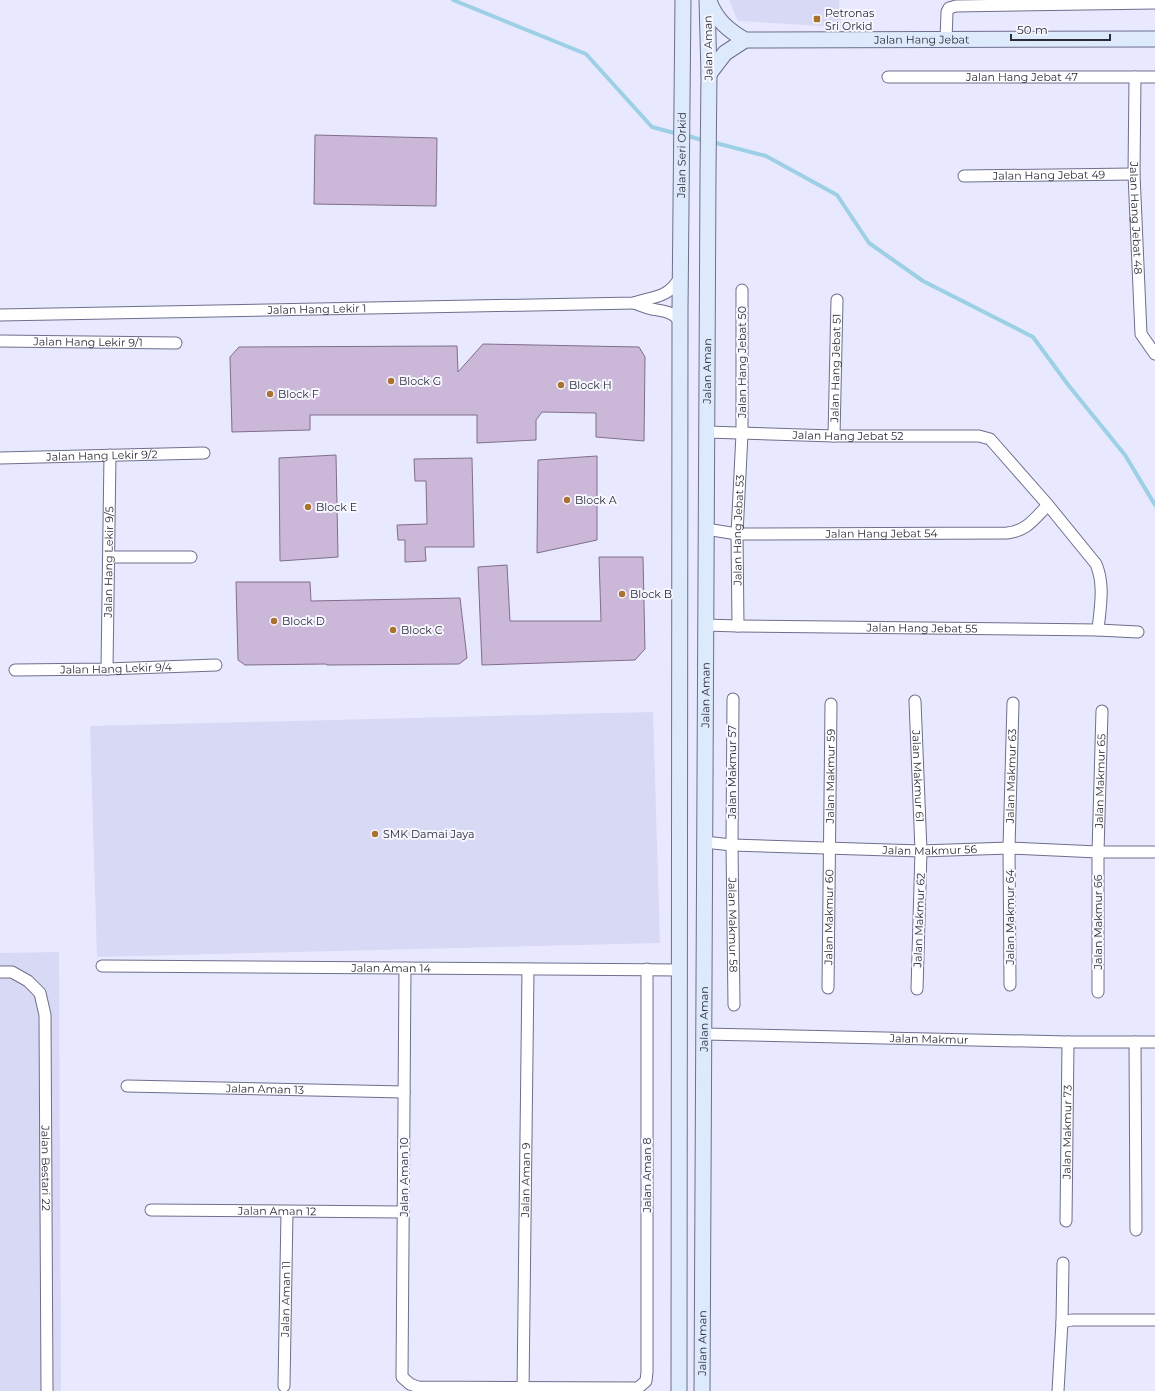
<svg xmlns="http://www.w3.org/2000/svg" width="1155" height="1391" viewBox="0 0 1155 1391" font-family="Montserrat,sans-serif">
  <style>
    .built { fill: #d8d9f4 }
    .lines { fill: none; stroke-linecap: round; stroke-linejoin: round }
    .stream { stroke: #9dcfe5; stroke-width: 4 }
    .building { fill: #cbb7d7; stroke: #806e8b }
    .street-casing { stroke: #6e6e8e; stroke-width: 13 }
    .secondary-casing { stroke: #6e6e8e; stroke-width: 17 }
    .street { stroke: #fff; stroke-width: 11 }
    .secondary { stroke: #dceafc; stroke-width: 15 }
    .poi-dot { fill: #a9722e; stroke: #f7f7ff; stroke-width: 1.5 }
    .labels { text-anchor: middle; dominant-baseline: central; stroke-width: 4; stroke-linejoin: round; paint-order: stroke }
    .poi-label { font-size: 11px; fill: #2c2c39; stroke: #f7f7ff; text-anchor: start }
    .street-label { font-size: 11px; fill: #2c2c39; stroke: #f7f7ff }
  </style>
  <rect width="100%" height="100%" fill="#e8e9ff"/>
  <!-- built -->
  <g class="built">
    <polygon points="729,0 839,0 841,27 738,21"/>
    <polygon points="653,712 660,943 97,957 90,726"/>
    <polygon points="59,952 61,1391 0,1391 0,953"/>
  </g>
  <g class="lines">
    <!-- stream -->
    <g class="stream">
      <polyline points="453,0 586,54 652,127 678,134"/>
      <polyline points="685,135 705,141"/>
      <polyline points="712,142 766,156 837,195 869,243 923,281 1033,337 1069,386 1125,455 1155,505"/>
    </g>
  </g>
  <!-- building -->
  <g class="building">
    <polygon points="315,135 437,138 436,206 314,204"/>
    <polygon points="483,344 639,347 645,357 644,441 596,437 596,413 542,412 536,420 536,440 477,443 477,415 310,415 310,430 232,432 230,357 239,347 457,346 458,372"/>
    <polygon points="336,455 338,557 280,561 279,458"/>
    <polygon points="597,456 597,540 537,553 538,460"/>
    <polygon points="472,458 474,547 425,547 426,561 405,562 405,540 398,540 397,525 427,524 426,481 415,481 414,459"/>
    <polygon points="599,557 643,557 645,649 635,660 482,665 478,567 507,565 510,621 601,621"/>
    <polygon points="236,582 310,582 311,601 460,598 467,658 459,664 327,665 326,664 245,665 238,660"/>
  </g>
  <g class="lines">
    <defs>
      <g id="street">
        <polyline points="946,40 947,12 949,8 956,6 1155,3"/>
        <path id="s1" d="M888,77h267"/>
        <path id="s2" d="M1135,77l-1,97 7,160 14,20"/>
        <path id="s3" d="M964,176l170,-2"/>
        <path d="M634,303c6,2 12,5 18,6 12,2 21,3 28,12"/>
        <path id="s4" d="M0,315l634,-12c23,-8 32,-4 46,-25"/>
        <path id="s5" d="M0,341l176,2"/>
        <path id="s6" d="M706,432l128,4h145l11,3 58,66 48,59c9,21 4,44 2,66"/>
        <path id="s7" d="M834,436l3,-136"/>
        <path id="s8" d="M0,458l204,-5"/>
        <path id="s9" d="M706,529l31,5 270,-1c20,-2 27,-14 41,-28"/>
        <polyline points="109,557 191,557"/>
        <path id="s10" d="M705,625l33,1 360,4 40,2"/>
        <path id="s11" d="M738,626l-1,-92 5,-100v-144"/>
        <path id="s12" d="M107,669l3,-214"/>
        <path id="s13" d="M15,670l92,-1 109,-4"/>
        <path id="s14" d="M733,699l-1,146 2,160"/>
        <path id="s15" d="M915,701l6,150 -4,138"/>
        <path id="s16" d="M704,842l28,3 189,6 88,-3 89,4h57"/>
        <path id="s17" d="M102,966l577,4"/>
        <polyline points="405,968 402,1377 410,1384 418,1387 638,1388 646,1381 647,1372 647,969"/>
        <path id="s18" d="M0,972h12l16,9 12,12 5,22 2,376"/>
        <path id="s19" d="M1010,985l-1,-137 4,-145"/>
        <path id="s20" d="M828,988l3,-284"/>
        <path id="s21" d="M1098,992v-140l4,-141"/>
        <path id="s22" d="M703,1034l365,8h87"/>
        <polyline points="1135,1042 1136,1230"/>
        <path id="s23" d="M127,1086l277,6"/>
        <path id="s24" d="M151,1210l252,2"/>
        <path id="s25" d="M1066,1221l2,-179"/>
        <polyline points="1062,1322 1072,1320 1155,1320"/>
        <path id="s26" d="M284,1386l3,-174"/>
        <path id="s27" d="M523,1391l5,-422"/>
        <polyline points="1058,1391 1062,1322 1063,1263"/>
      </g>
      <g id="secondary">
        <path id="s28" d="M709,1c7,19 19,29 36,39l410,-1"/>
        <polyline points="709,74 725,53 745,40"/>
        <path id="s29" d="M679,1391l1,-1081 3,-310"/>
        <path id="s30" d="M702,1391l6,-1218 1,-99 -2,-74"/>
      </g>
    </defs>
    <!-- street casing -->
    <use href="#street" class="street-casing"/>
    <!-- secondary casing -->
    <use href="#secondary" class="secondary-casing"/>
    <!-- street -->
    <use href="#street" class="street"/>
    <!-- secondary -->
    <use href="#secondary" class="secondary"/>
  </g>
  <!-- markers -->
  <g class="poi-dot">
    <rect x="813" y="15" width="8" height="8" rx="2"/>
    <circle cx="391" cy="381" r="4"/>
    <circle cx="561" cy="385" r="4"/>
    <circle cx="270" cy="394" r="4"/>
    <circle cx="567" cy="500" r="4"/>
    <circle cx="308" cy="507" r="4"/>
    <circle cx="622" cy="594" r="4"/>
    <circle cx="274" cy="621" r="4"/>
    <circle cx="393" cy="630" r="4"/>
    <circle cx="375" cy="834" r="4"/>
  </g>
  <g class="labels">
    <!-- poi labels -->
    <g class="poi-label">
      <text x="825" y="13">Petronas<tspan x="825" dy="13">Sri Orkid</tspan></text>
      <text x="399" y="381">Block G</text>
      <text x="569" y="385">Block H</text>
      <text x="278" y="394">Block F</text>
      <text x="575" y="500">Block A</text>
      <text x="316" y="507">Block E</text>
      <text x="630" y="594">Block B</text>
      <text x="282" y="621">Block D</text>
      <text x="401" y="630">Block C</text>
      <text x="383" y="834">SMK Damai Jaya</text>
    </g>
    <!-- street labels -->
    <g class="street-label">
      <text stroke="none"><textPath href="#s28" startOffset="231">Jalan Hang Jebat</textPath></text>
      <text transform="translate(708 48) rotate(-91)">Jalan Aman</text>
      <text stroke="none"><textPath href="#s1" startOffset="134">Jalan Hang Jebat 47</textPath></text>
      <text stroke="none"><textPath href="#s29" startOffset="1236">Jalan Seri Orkid</textPath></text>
      <text stroke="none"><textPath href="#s3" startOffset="85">Jalan Hang Jebat 49</textPath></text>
      <text stroke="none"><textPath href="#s2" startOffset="141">Jalan Hang Jebat 48</textPath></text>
      <text stroke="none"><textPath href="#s4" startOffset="317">Jalan Hang Lekir 1</textPath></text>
      <text stroke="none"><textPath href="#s5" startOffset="88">Jalan Hang Lekir 9/1</textPath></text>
      <text transform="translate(742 362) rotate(-90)">Jalan Hang Jebat 50</text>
      <text stroke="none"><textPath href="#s7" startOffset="68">Jalan Hang Jebat 51</textPath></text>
      <text stroke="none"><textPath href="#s30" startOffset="1020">Jalan Aman</textPath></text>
      <text stroke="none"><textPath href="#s6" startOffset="142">Jalan Hang Jebat 52</textPath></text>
      <text stroke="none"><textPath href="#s8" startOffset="102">Jalan Hang Lekir 9/2</textPath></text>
      <text stroke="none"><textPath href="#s11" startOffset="96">Jalan Hang Jebat 53</textPath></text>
      <text stroke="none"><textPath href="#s9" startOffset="176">Jalan Hang Jebat 54</textPath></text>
      <text stroke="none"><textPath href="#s12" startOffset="107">Jalan Hang Lekir 9/5</textPath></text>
      <text stroke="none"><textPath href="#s10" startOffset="217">Jalan Hang Jebat 55</textPath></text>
      <text stroke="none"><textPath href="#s13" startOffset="101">Jalan Hang Lekir 9/4</textPath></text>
      <text stroke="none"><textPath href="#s30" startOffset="696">Jalan Aman</textPath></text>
      <text transform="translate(732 772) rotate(-90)">Jalan Makmur 57</text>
      <text stroke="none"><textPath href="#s20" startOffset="212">Jalan Makmur 59</textPath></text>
      <text stroke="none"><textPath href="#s15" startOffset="75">Jalan Makmur 61</textPath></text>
      <text stroke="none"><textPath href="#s19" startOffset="209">Jalan Makmur 63</textPath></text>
      <text stroke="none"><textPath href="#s21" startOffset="211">Jalan Makmur 65</textPath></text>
      <text stroke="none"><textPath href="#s16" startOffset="226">Jalan Makmur 56</textPath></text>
      <text stroke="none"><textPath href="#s20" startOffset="71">Jalan Makmur 60</textPath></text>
      <text transform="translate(1010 917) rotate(-90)">Jalan Makmur 64</text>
      <text transform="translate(919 920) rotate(-88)">Jalan Makmur 62</text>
      <text transform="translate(1098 922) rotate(-90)">Jalan Makmur 66</text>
      <text stroke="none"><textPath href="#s14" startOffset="226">Jalan Makmur 58</textPath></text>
      <text stroke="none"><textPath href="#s17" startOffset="289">Jalan Aman 14</textPath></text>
      <text stroke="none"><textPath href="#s30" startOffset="372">Jalan Aman</textPath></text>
      <text stroke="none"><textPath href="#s22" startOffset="226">Jalan Makmur</textPath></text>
      <text stroke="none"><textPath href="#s23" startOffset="138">Jalan Aman 13</textPath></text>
      <text stroke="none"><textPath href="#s25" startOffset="89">Jalan Makmur 73</textPath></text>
      <text stroke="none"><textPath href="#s18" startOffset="223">Jalan Bestari 22</textPath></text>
      <text transform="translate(647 1175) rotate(-90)">Jalan Aman 8</text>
      <text transform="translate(404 1177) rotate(-90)">Jalan Aman 10</text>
      <text stroke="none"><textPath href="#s27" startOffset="211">Jalan Aman 9</textPath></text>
      <text stroke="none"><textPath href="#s24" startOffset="126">Jalan Aman 12</textPath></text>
      <text stroke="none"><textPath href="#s26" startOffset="87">Jalan Aman 11</textPath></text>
      <text stroke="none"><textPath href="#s30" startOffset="48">Jalan Aman</textPath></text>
    </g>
  </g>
  <!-- scale -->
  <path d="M1011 34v6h99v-6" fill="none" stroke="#2c2c39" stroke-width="2"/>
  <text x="1017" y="34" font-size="12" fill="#2c2c39" stroke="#f7f7ff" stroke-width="3" paint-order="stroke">50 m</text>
</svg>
